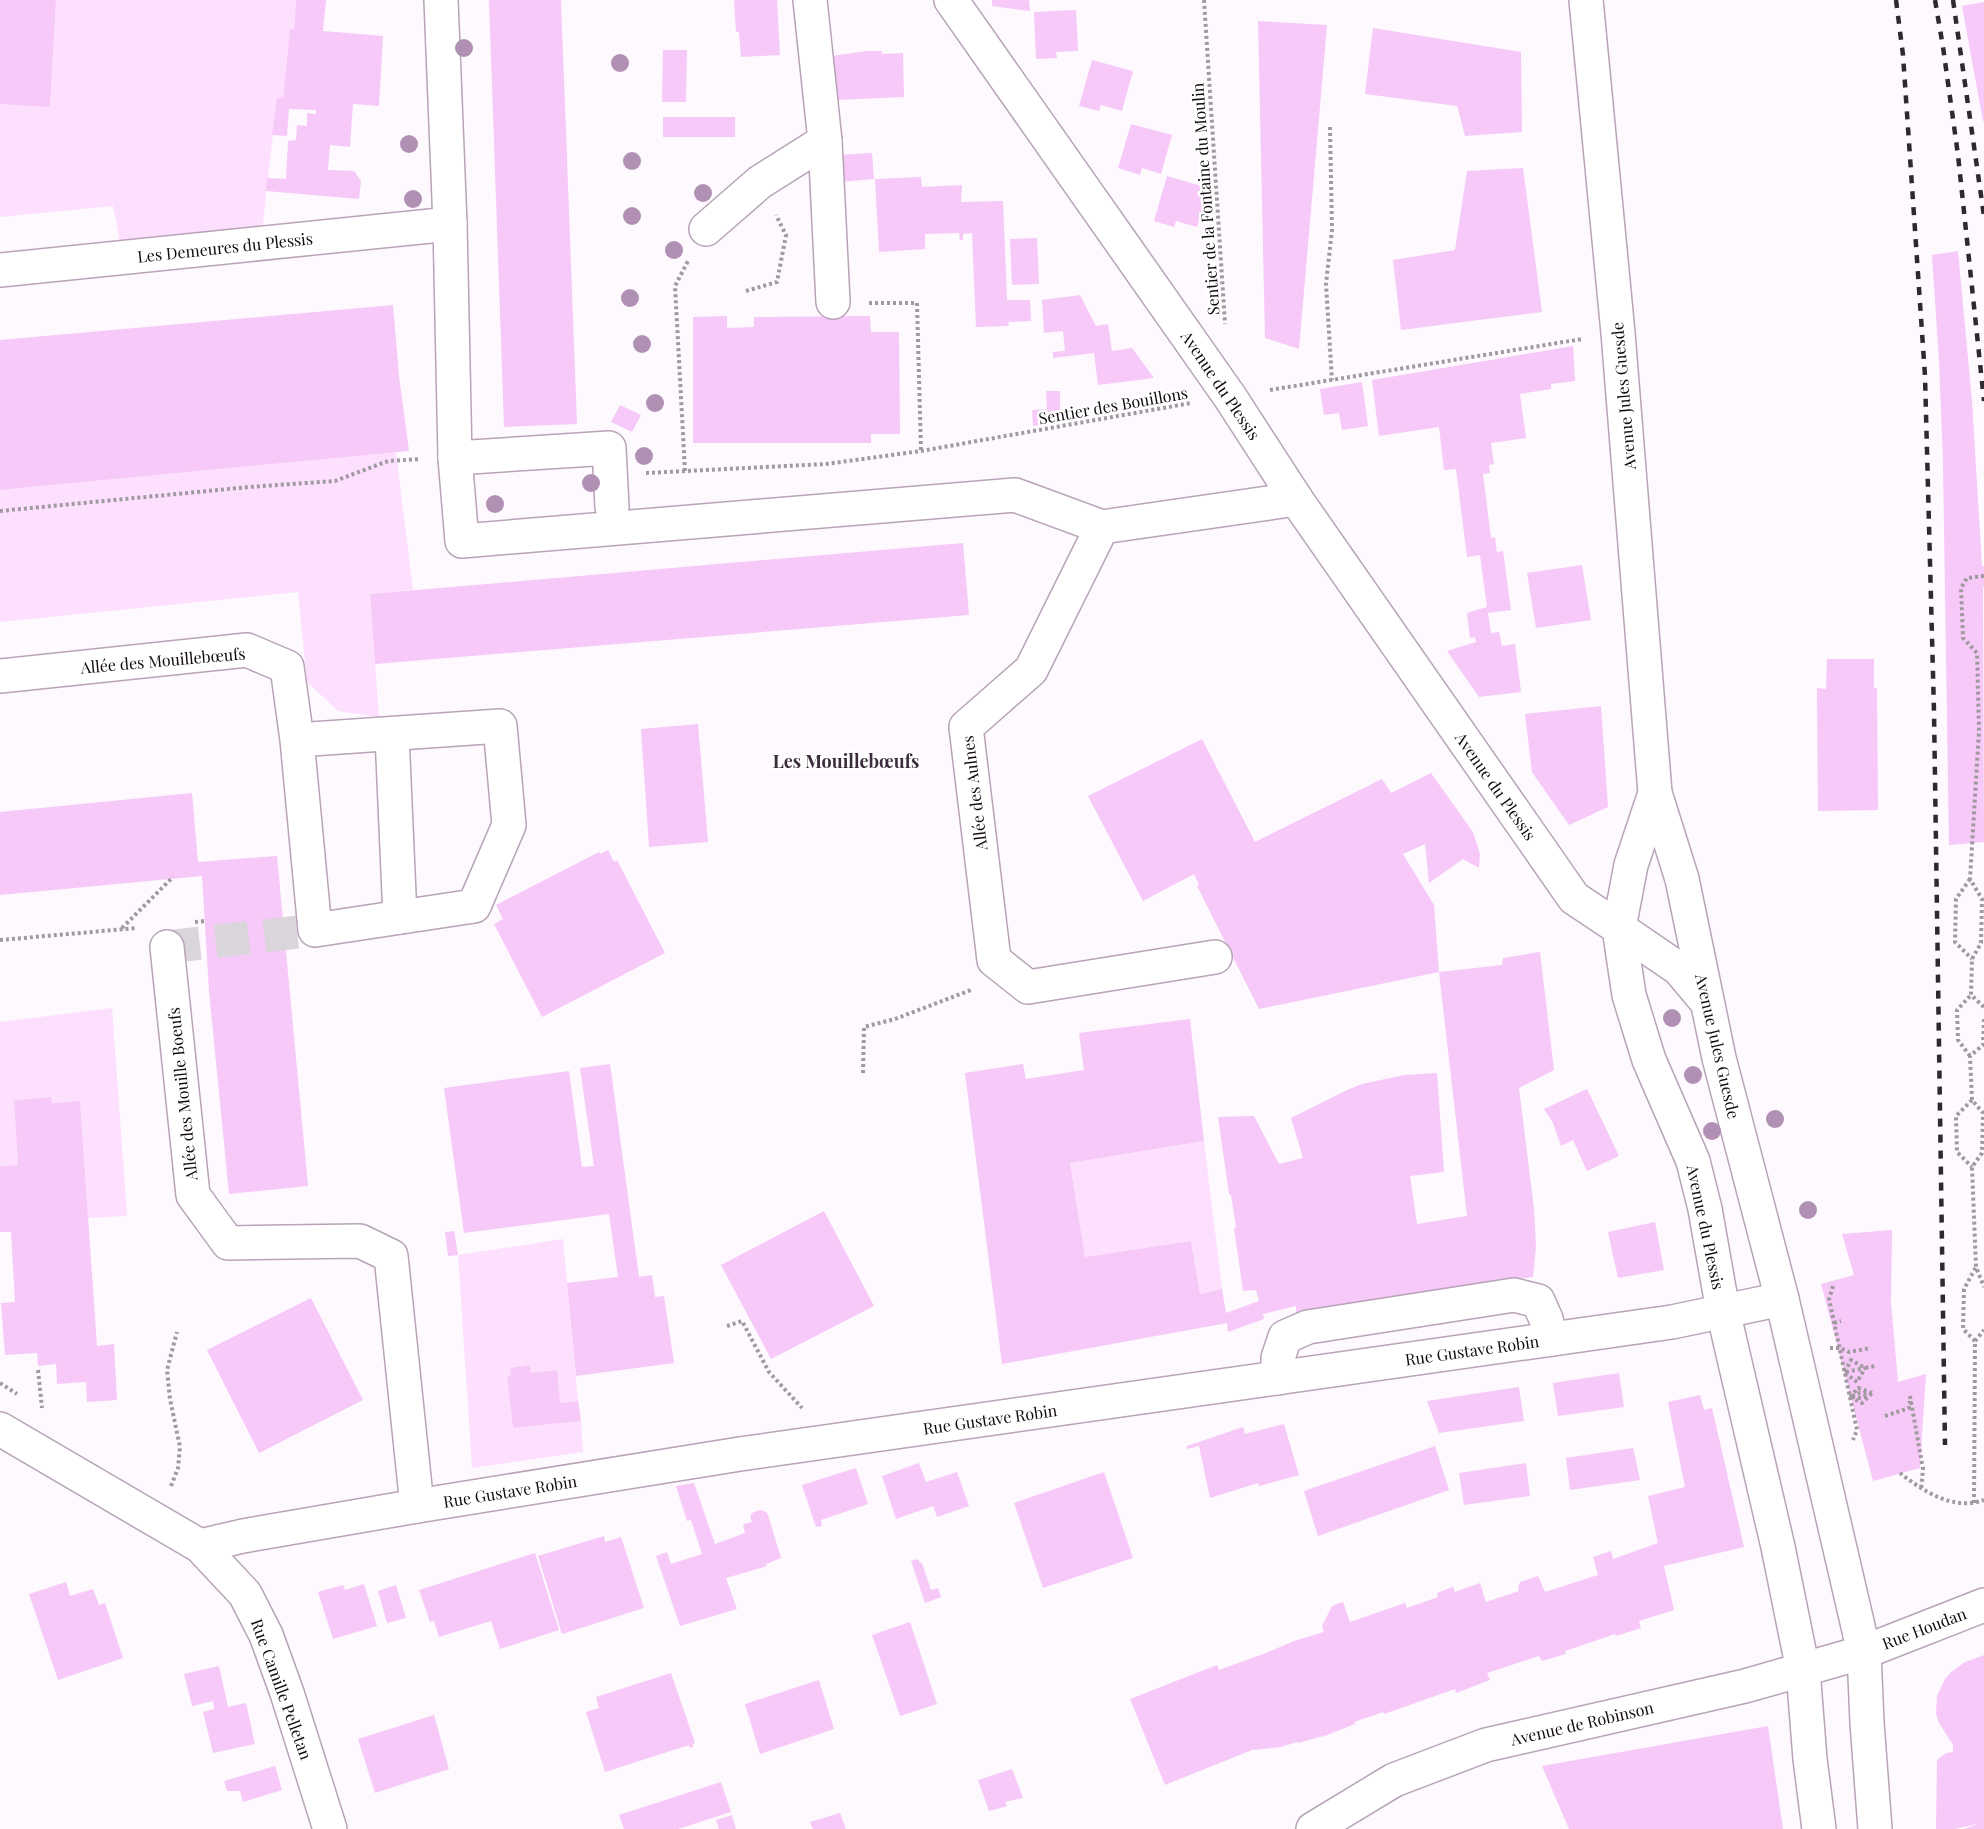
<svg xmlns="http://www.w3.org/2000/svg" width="1984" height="1829" viewBox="0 0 1984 1829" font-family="'Playfair Display',serif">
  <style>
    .green { fill: #fde0fe }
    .building { fill: #f6c9f8 }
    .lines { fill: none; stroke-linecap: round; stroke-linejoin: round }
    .minor-tunnel { stroke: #dad5da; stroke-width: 33; stroke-dasharray: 33 16; stroke-linecap: butt }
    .minor-casing { stroke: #b8a3b8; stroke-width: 36 }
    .major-casing { stroke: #b8a3b8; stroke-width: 36 }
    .path { stroke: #a09aa0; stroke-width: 4; stroke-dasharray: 3 3; stroke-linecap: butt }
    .minor { stroke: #fff; stroke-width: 33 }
    .major { stroke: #fff; stroke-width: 33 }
    .rail { stroke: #2f292f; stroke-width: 4.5; stroke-dasharray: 8 8; stroke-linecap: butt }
    .tree { fill: #b090b3 }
    .labels { text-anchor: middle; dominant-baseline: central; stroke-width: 5; stroke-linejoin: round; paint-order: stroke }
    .street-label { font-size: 16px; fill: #110a11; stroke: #fff }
    .neighbourhood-label { font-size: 18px; font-weight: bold; fill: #3c2c3d; stroke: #fff }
  </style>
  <rect width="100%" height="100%" fill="#fef9fe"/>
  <!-- green -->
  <g class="green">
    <polygon points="56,0 296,0 294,29 290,29 283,98 277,98 262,232 121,247 113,206 0,217 0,104 50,106"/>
    <polygon points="396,452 413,590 370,594 379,717 338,711 307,682 298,592 0,622 0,490"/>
    <polygon points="112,1008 127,1216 88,1218 80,1101 52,1103 51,1097 14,1100 18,1165 0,1166 0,1022"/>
    <polygon points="1204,1141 1222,1289 1200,1294 1191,1241 1085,1257 1070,1163"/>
    <polygon points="563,1239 578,1401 560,1403 531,1373 530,1366 510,1368 511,1375 507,1376 513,1428 581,1421 583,1452 472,1468 458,1255"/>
  </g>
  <!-- building -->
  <g class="building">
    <polygon points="0,0 56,0 50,107 0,104"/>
    <polygon points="296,0 326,0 323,31 383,36 379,106 353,104 350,147 330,145 328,170 354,171 361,181 359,199 266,191 267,178 286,179 288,141 296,140 297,125 307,126 307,113 316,114 316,110 289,109 287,136 272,135 277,98 283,98 290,29 294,29"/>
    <polygon points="489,0 561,0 577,424 504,427"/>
    <polygon points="734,0 777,0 780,55 741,57 739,32 736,32"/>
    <polygon points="992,0 1029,0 1030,11 992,6"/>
    <polygon points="1984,2 1984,121 1983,121 1962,6"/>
    <polygon points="1076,10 1078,51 1056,52 1057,58 1036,59 1034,12"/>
    <polygon points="1258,21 1327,25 1299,349 1265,338"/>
    <polygon points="1373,28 1521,52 1522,132 1465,136 1457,106 1365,94"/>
    <polygon points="663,50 687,50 686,102 662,102"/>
    <polygon points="867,51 882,51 882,54 903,53 904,97 835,100 832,56"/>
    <polygon points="1092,60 1133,71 1122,111 1101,105 1099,111 1079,106"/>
    <rect x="663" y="117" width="72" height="20"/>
    <polygon points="1131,124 1172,135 1161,174 1142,168 1140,175 1118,168"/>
    <polygon points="872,153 874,179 839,182 838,155"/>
    <polygon points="1523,168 1542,312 1401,330 1393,260 1455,250 1467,171"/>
    <polygon points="1167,176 1208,188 1197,227 1176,221 1174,227 1154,221"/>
    <polygon points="921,177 922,187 962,185 961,202 1003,201 1007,300 1030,300 1031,321 1008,322 1009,326 976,327 972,233 963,234 963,240 960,240 959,233 925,234 925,249 879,252 875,179"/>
    <polygon points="1037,238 1039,284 1012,285 1010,239"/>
    <polygon points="1958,251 1972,401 1982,566 1984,566 1984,587 1983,587 1984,842 1949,845 1943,464 1939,360 1932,255"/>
    <polygon points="1080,295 1096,326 1108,324 1112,351 1132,348 1154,378 1098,385 1094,353 1053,358 1053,352 1065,351 1063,331 1044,333 1042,300"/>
    <polygon points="393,305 399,376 409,451 0,490 0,340"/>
    <polygon points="727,316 727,328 754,327 754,317 870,316 871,332 899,332 900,434 871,434 871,443 693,443 693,317"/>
    <polygon points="1573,346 1575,381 1551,384 1551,389 1520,394 1526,438 1491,443 1494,464 1489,465 1490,473 1483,474 1491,538 1495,537 1497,552 1503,551 1511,610 1488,613 1491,633 1499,632 1502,646 1515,644 1521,692 1479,697 1447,651 1476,642 1475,637 1470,638 1467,613 1487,607 1480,555 1467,557 1456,469 1444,470 1439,427 1379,436 1372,380"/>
    <polygon points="1362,382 1368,426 1342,430 1339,413 1324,415 1320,389"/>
    <polygon points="1046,391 1060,391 1060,422 1033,426 1032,410 1047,409"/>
    <polygon points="620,405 641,415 632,432 611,422"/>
    <polygon points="963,543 969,615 375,664 370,594"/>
    <polygon points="1582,565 1591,620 1536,628 1527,573"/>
    <polygon points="1827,659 1874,659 1874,688 1877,688 1878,810 1818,811 1817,688 1826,689"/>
    <polygon points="1601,706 1608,807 1569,825 1532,772 1525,714"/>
    <polygon points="698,724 708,842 649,847 641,729"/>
    <polygon points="1202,739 1255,842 1382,779 1391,793 1431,773 1473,832 1480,854 1479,868 1463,859 1429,883 1425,844 1403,854 1434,905 1439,972 1259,1009 1197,886 1199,885 1194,874 1143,901 1088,796"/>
    <polygon points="192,793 198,862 277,856 308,1186 229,1194 209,991 202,876 0,895 0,812"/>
    <polygon points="608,850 614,862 617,860 665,953 542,1017 494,924 503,919 496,905 599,852 601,854"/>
    <polygon points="1540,952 1554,1070 1519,1088 1534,1209 1536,1247 1533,1277 1395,1299 1296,1318 1296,1306 1263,1314 1264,1319 1228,1332 1227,1323 1002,1364 965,1073 1023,1064 1026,1079 1084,1070 1079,1033 1190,1019 1204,1141 1070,1163 1085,1257 1191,1241 1200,1294 1222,1289 1226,1313 1259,1301 1256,1290 1243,1291 1234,1228 1236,1227 1231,1195 1229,1194 1218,1117 1254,1116 1279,1164 1303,1158 1291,1118 1347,1090 1362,1084 1404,1075 1437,1073 1444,1172 1410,1176 1417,1224 1467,1216 1439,972 1502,965 1503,958"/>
    <polygon points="610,1064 639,1277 652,1275 655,1297 664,1296 674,1363 576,1376 567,1283 618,1277 609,1214 464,1233 444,1088 569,1071 582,1167 594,1166 580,1068"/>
    <polygon points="1587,1089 1619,1156 1587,1171 1573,1140 1561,1146 1553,1123 1544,1109"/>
    <polygon points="51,1097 52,1103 80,1101 97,1346 114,1344 117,1400 87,1402 86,1382 57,1384 56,1364 38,1366 37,1353 5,1355 1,1303 15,1302 11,1232 0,1232 0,1166 18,1165 14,1100"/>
    <polygon points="824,1211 874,1306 771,1359 721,1265"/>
    <polygon points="1655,1222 1664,1270 1618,1278 1608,1232"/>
    <polygon points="1892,1230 1891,1303 1898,1382 1926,1374 1920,1468 1873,1481 1821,1284 1854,1275 1842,1234"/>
    <polygon points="454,1231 458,1255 448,1256 445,1232"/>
    <polygon points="311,1298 363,1400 259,1453 207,1350"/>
    <polygon points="530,1365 531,1373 557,1370 560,1403 578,1401 581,1421 513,1428 507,1376 511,1375 510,1368"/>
    <polygon points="1619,1373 1624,1407 1558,1416 1553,1383"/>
    <polygon points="1519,1387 1524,1421 1439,1433 1427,1401"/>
    <polygon points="1700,1395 1704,1410 1712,1408 1744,1547 1664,1566 1674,1610 1639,1621 1641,1628 1616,1636 1615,1634 1565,1651 1566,1654 1542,1661 1539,1656 1487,1673 1490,1680 1456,1693 1455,1689 1384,1714 1383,1712 1354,1722 1355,1724 1327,1735 1298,1743 1297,1742 1281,1747 1252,1750 1165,1785 1130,1699 1217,1665 1219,1670 1266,1653 1294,1641 1324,1632 1322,1626 1332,1606 1343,1602 1350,1622 1405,1603 1407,1608 1438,1597 1437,1593 1453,1587 1455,1592 1480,1583 1486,1602 1519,1591 1518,1588 1520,1582 1538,1576 1545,1592 1598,1575 1593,1557 1611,1551 1613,1559 1658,1543 1648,1496 1685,1487 1668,1402"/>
    <polygon points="1284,1424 1299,1475 1259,1486 1258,1483 1210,1498 1199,1446 1187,1449 1187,1446 1243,1427 1245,1434"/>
    <polygon points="1435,1446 1449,1490 1318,1536 1304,1491"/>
    <polygon points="1633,1448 1640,1480 1570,1490 1566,1458"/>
    <polygon points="919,1463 926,1482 957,1472 969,1506 937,1517 933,1506 896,1519 882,1476"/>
    <polygon points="1526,1463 1530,1496 1464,1505 1459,1473"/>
    <polygon points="856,1468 868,1504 821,1520 822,1526 816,1527 802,1485"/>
    <polygon points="1104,1472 1133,1558 1043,1588 1014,1503"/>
    <polygon points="694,1483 715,1544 745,1533 743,1524 752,1522 750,1517 752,1513 760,1510 766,1512 768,1515 781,1558 766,1564 767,1566 726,1578 737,1609 680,1626 656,1556 667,1552 671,1564 702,1554 691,1520 687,1521 676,1486"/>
    <polygon points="604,1536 605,1542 621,1537 644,1608 562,1634 538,1556"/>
    <polygon points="535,1553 559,1630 500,1649 491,1621 439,1637 434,1621 430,1622 419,1590"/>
    <polygon points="918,1559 920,1563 922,1563 931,1590 938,1588 941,1597 925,1603 911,1561"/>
    <polygon points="66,1582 70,1596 93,1589 99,1605 105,1603 123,1658 58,1680 29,1594"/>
    <polygon points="364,1584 377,1626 333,1639 318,1592 343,1585 345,1590"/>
    <polygon points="396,1585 406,1618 387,1623 378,1591"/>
    <polygon points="910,1622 937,1704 900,1716 872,1635"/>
    <polygon points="1984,1655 1984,1829 1964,1829 1981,1823 1955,1829 1936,1829 1937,1760 1946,1753 1953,1752 1953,1745 1939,1723 1936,1714 1937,1696 1945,1679 1951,1672 1965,1662"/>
    <polygon points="219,1666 228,1707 246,1703 255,1744 213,1753 203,1712 214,1709 213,1701 192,1706 184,1674"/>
    <polygon points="671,1673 695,1743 692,1744 694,1746 690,1748 689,1745 605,1772 586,1712 599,1708 596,1697"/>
    <polygon points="819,1680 834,1729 760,1754 745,1704"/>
    <polygon points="434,1715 449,1769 375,1793 358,1739"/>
    <polygon points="1768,1726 1783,1829 1569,1829 1542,1766"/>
    <polygon points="275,1766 282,1790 243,1802 240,1791 227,1791 224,1781"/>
    <polygon points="1012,1769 1023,1798 1005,1802 1007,1806 989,1811 978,1780"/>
    <polygon points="721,1782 731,1812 678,1829 624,1829 619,1815"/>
    <polygon points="840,1813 846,1829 813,1829 810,1822"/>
    <polygon points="732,1815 736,1829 719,1829 716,1820"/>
  </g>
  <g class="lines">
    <!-- minor-tunnel -->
    <polyline class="minor-tunnel" points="167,947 315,930"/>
    <defs>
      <g id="minor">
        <polyline points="441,0 450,224 455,458 462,541 1015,495 1102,527"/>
        <polyline points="810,0 825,141 833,302"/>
        <polyline points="951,0 1230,397 1296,499 1574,898 1619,928"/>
        <polyline points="706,229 760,182 825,141"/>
        <polyline points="0,270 450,224"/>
        <polyline points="455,458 609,448 612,507"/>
        <polyline points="0,676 247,650 287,667 297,740 500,726 509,825 474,906 315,930 297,740"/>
        <polyline points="392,735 400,917"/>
        <polyline points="167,947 193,1195 228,1243 360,1241 391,1256 417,1506"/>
        <polyline points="1215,957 1028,987 994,960 966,727 1031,670 1102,527 1296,499"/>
        <polyline points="1278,1378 1278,1358 1285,1337 1308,1327 1514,1295 1538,1301 1546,1319 1551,1339"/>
        <polyline points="0,1429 200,1546 245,1594 266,1635 287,1693 330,1829"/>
        <polyline points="200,1546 243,1536 417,1506 740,1454 1672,1322 1782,1299"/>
        <polyline points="1313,1829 1394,1780 1486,1745 1745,1686 1864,1652"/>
      </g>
      <g id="major">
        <polyline points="1586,0 1618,333 1655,793 1682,879 1719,1058 1782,1299 1864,1652 1867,1723 1875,1829"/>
        <polyline points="1655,793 1631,865 1619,928 1629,995 1649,1060 1693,1161 1705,1209 1723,1311 1778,1547 1803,1670 1810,1759 1819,1829"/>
        <polyline points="1619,928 1679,969 1705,1000"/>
        <polyline points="1864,1652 1984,1605"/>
      </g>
    </defs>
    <!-- minor casing -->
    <use href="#minor" class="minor-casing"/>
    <!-- major casing -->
    <use href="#major" class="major-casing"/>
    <!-- path -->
    <g class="path">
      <polyline points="1204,0 1225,324"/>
      <polyline points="1330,127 1332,230 1326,284 1332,380"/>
      <polyline points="746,291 777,282 786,235 776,215"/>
      <polyline points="869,303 917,303 921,451"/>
      <polyline points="1270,390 1582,339"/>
      <polyline points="685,471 675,286 688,261"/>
      <polyline points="646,473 826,464 921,451 1191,403"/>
      <polyline points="0,511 249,487 335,481 388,461 420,459"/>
      <polyline points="1984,576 1967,578 1961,588 1963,638 1977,653 1979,731 1970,879 1982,899 1981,943 1972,959 1971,995 1984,1007"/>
      <polyline points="1970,879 1956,899 1955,942 1972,959"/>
      <polyline points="195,922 205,921"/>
      <polyline points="122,928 173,877"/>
      <polyline points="0,940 137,928"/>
      <polyline points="1984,1019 1983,1045 1970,1056 1972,1100 1983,1113 1982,1153 1972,1167 1976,1267 1984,1287"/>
      <polyline points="1970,1056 1958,1040 1957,1010 1971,995"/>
      <polyline points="863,1073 864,1027 895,1019 971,990"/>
      <polyline points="1972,1100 1956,1116 1957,1152 1972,1167"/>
      <polyline points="1833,1286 1829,1299 1857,1430 1853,1440"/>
      <polyline points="1834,1323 1841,1321"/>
      <polyline points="727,1326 742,1321 769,1372 802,1408"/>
      <polyline points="1975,1341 1963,1329 1964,1289 1976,1267"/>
      <polyline points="1830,1348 1840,1348 1849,1352 1871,1348"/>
      <polyline points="38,1370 42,1408"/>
      <polyline points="1845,1372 1851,1360 1865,1368 1875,1366"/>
      <polyline points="1846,1372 1865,1368"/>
      <polyline points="1845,1373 1857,1382 1865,1368"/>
      <polyline points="0,1383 17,1394"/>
      <polyline points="1852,1396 1860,1393 1868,1393"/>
      <polyline points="1910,1396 1923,1469 1921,1490"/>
      <polyline points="1850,1397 1862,1403 1872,1393"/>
      <polyline points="1850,1397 1858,1388 1872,1393"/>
      <polyline points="1852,1397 1861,1398 1868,1395"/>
      <polyline points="1885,1416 1909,1408 1910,1401"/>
      <path d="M1900,1473c23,18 53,38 84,27"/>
      <polyline points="171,1486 178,1468 180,1447 170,1399 167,1370 177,1332"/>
      <polyline points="1974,1503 1975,1341 1984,1330"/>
    </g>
    <!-- minor -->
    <use href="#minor" class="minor"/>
    <!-- major -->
    <use href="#major" class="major"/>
    <!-- rail -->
    <g class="rail">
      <polyline points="1896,0 1903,55 1925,376 1934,711 1945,1445"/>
      <polyline points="1935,0 1943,47 1958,155 1984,401"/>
      <polyline points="1953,0 1984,216"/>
    </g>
  </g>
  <!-- trees -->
  <g class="tree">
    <circle cx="464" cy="48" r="9"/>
    <circle cx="620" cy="63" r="9"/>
    <circle cx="409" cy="144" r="9"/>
    <circle cx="632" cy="161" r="9"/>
    <circle cx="703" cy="193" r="9"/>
    <circle cx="413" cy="199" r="9"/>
    <circle cx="632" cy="216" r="9"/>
    <circle cx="674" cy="250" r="9"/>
    <circle cx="630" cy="298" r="9"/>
    <circle cx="642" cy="344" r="9"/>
    <circle cx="655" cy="403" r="9"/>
    <circle cx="644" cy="456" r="9"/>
    <circle cx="591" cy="483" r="9"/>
    <circle cx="495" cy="504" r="9"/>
    <circle cx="1672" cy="1018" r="9"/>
    <circle cx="1693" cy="1075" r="9"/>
    <circle cx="1775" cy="1119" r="9"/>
    <circle cx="1712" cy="1131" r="9"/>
    <circle cx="1808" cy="1210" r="9"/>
  </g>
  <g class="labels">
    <!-- street labels -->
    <g class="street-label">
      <text transform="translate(1205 199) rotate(-94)">Sentier de la Fontaine du Moulin</text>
      <text transform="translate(225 247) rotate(-6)">Les Demeures du Plessis</text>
      <text transform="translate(1221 385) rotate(56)">Avenue du Plessis</text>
      <text transform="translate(1623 396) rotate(-95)">Avenue Jules Guesde</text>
      <text transform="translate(1113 405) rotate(-10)">Sentier des Bouillons</text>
      <text transform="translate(163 660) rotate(-5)">Allée des Mouillebœufs</text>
      <text transform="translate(1496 786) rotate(55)">Avenue du Plessis</text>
      <text transform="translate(974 793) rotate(-97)">Allée des Aulnes</text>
      <text transform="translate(1718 1046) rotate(77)">Avenue Jules Guesde</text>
      <text transform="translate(182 1094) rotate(-96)">Allée des Mouille Boeufs</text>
      <text transform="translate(1706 1227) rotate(78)">Avenue du Plessis</text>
      <text transform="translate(1472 1350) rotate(-8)">Rue Gustave Robin</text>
      <text transform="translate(990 1419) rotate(-8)">Rue Gustave Robin</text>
      <text transform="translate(510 1491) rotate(-9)">Rue Gustave Robin</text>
      <text transform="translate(1924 1628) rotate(-21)">Rue Houdan</text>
      <text transform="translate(282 1689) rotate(70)">Rue Camille Pelletan</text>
      <text transform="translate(1582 1723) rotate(-13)">Avenue de Robinson</text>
    </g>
    <!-- neighbourhood labels -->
    <g class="neighbourhood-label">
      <text x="846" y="761">Les Mouillebœufs</text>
    </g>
  </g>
</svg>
